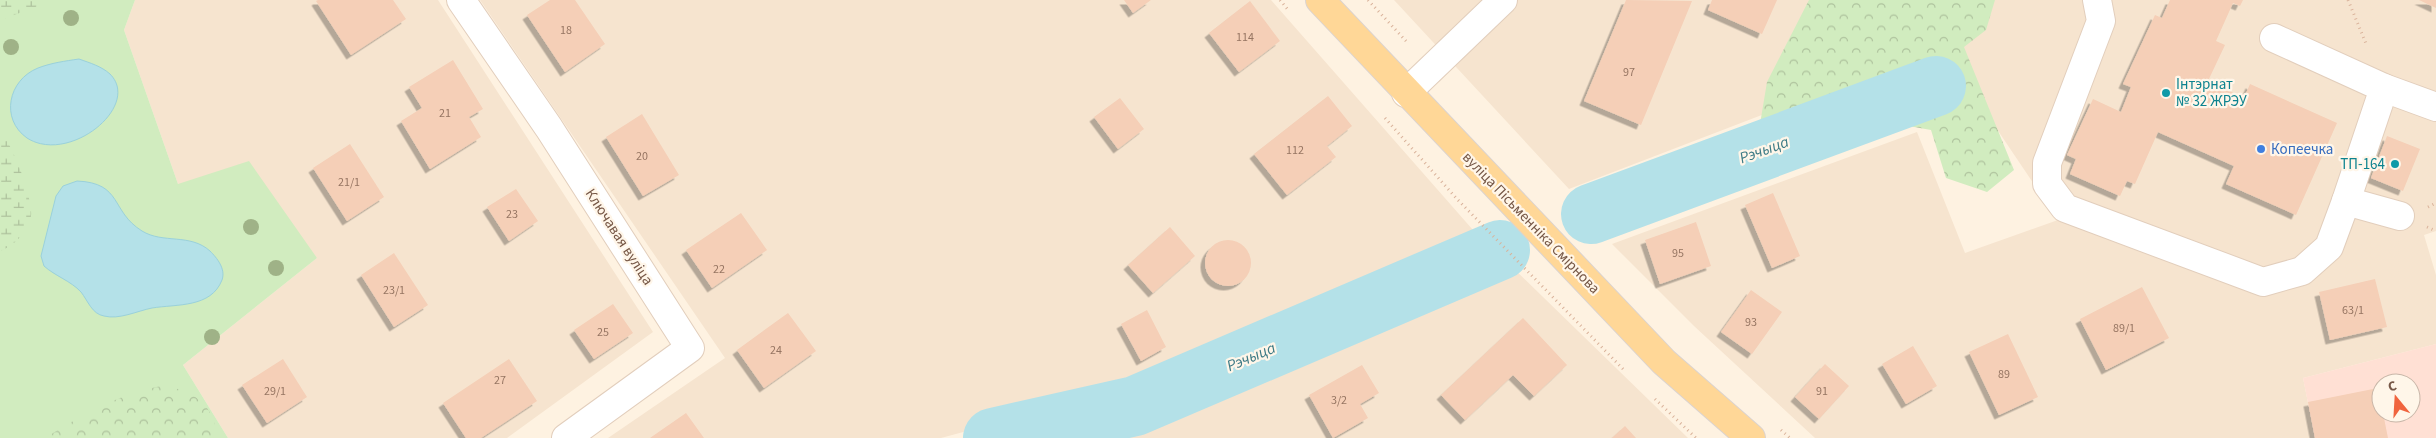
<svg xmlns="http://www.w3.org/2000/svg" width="2436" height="438" viewBox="0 0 2436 438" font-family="'Source Sans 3',sans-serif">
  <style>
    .residential { fill: #f6e4cf }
    .commercial { fill: #ffe0d4; fill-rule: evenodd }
    .grass { fill: #d1ecbf }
    .forest { fill: url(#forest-crowns) }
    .wetland { fill: url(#wetland-marsh) }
    .water { fill: #b4e1e8; stroke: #9ad1db }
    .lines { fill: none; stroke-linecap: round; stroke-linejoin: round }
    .river { stroke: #b4e1e8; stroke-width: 60 }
    .building { fill: #f5cfb7; filter: url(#shadow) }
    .minor-casing { stroke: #e2cebc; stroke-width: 30 }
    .major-casing { stroke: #dbd3cf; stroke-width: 30 }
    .path { stroke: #d9b29a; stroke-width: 3; stroke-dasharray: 1 4; stroke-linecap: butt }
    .minor { stroke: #fff; stroke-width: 28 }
    .major { stroke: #ffd797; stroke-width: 28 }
    .tree { fill: #9fb287 }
    .culture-dot { fill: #0f9aa8; stroke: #fff6e9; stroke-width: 2 }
    .shop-dot { fill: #3f7fe0; stroke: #fff6e9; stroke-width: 2 }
    .labels { text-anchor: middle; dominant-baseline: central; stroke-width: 4.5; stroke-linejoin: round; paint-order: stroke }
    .number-label { font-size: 12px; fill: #967562 }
    .culture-label { font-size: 15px; fill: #0d838f; stroke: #fff6e9; text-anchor: start }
    .shop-label { font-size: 15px; fill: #366cbe; stroke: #fff6e9; text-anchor: start }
    .street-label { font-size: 15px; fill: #765746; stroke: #fff6e9 }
    .water-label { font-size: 16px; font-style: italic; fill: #3b7984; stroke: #fff6e9 }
  </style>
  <defs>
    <pattern id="forest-crowns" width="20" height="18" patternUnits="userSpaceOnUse" patternTransform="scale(1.25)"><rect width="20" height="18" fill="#d1ecbf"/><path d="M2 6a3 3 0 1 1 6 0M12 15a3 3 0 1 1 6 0" fill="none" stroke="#aec29d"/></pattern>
    <pattern id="wetland-marsh" width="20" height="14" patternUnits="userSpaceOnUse" patternTransform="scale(1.25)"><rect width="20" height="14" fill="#d1ecbf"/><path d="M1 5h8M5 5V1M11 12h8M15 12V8" fill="none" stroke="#aec29d"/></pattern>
    <filter id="shadow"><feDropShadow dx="-4.5" dy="4.5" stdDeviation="0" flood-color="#0004"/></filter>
  </defs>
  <rect width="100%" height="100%" fill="#fef2e1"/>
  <!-- residential -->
  <g class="residential">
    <polygon points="135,0 438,0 653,332 507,438 228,438 183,365 317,258 178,184 124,30"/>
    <polygon points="480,0 1271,0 1480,238 1127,388 941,438 608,438 725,358"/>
    <polygon points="1394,0 2436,0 2436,231 2424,235 2436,275 2436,344 2303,378 2315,438 1815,438 1694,326 1612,244 1917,132 1965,253 2058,220 1941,46 1569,189"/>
    <polygon points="1506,261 1688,438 1068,438 1109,426"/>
  </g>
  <!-- commercial -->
  <path class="commercial" d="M2436,344v94h-121l-12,-60zM2381,383h30v30h-30z"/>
  <!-- grass -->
  <polygon class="grass" points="0,0 135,0 124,30 178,184 249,161 317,258 183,365 228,438 0,438"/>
  <!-- forest -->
  <g class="forest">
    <polygon points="1809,0 1995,0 1986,30 1964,47 2014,170 1987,192 1946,178 1931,130 1903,125 1822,154 1790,159 1759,130 1767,82"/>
    <path d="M161,386c32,3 54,19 56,52h-172c37,-23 73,-44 116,-52z"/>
  </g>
  <!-- wetland -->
  <g class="wetland">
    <polygon points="0,0 54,0 6,18 0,22"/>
    <path d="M0,128c13,22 29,57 31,83 2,16 -16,35 -31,40z"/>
  </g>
  <!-- water -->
  <g class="water">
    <path d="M79,59c11,4 22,7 31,15 32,32 -41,91 -83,64 -27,-19 -19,-58 11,-70 13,-5 27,-7 41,-9z"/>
    <path d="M77,181c46,2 33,30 65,50 21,13 48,2 68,20 7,7 16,18 12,29 -11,28 -45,24 -70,28 -15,3 -33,12 -48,8 -12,-2 -16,-15 -23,-24 -10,-11 -26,-16 -37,-26l-3,-10 15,-60 7,-10z"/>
  </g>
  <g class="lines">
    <!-- river -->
    <g class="river">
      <polyline points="1591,214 1936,86"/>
      <polyline points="993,438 1135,406 1500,250"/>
    </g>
  </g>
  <!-- building -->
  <g class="building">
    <polygon points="318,0 393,0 406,19 351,55 316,1"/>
    <polygon points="550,0 575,0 605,44 565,72 527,15"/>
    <polygon points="1124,0 1151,0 1133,13"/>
    <polygon points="1626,0 1692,1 1641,125 1584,101"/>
    <polygon points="1712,0 1777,0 1762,34 1708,10"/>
    <polygon points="2170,0 2243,0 2240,6 2233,3 2216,41 2225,45 2208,81 2244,98 2250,84 2337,123 2296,215 2226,184 2234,166 2158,132 2135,184 2127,181 2120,196 2070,174 2076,159 2067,155 2093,99 2121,112 2131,87 2123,84 2155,15 2162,18"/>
    <polygon points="2419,0 2436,0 2436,8"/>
    <polygon points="1250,1 1280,41 1239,72 1209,33"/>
    <polygon points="453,60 483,109 469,117 481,137 430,169 401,121 422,108 409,87"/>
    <polygon points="1328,96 1352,126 1327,146 1336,157 1287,195 1254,154"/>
    <polygon points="1120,98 1144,129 1118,149 1094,117"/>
    <polygon points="642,114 679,175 643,196 606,137"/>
    <polygon points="2387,136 2420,149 2403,191 2371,178"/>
    <polygon points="350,144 384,197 347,221 313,168"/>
    <polygon points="516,189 538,221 509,241 487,207"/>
    <polygon points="1773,193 1800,256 1772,268 1745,205"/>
    <polygon points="741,213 767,250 712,288 686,250"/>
    <polygon points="1696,222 1711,266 1660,284 1645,240"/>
    <polygon points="1170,227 1195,256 1153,293 1128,265"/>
    <circle cx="1228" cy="263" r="23"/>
    <polygon points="394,253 428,305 394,327 361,275"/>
    <polygon points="2375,279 2387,327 2330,340 2319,292"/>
    <polygon points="2142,287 2169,338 2106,370 2080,319"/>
    <polygon points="1751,290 1782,312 1752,354 1721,332"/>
    <polygon points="613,304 633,333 594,359 574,330"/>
    <polygon points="1147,310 1166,347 1141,361 1121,324"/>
    <polygon points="788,313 816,351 764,388 737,350"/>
    <polygon points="1523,318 1567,365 1534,396 1513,375 1465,420 1441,395"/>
    <polygon points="2008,334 2038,397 1999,415 1969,352"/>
    <polygon points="1913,346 1937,386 1906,404 1882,364"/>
    <polygon points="283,359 307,397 267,423 242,385"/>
    <polygon points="509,359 537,401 481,438 466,438 443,403"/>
    <polygon points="1825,364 1849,386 1819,419 1795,397"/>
    <polygon points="1362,365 1379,393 1360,404 1368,418 1333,438 1309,395"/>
    <polygon points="2378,388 2381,413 2383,413 2388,438 2315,438 2308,402"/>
    <polygon points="686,413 704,438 650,438"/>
    <polygon points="1625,426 1636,438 1612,438"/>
  </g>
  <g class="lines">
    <defs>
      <g id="minor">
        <polyline points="461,0 549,128 690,348 566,438"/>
        <polyline points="2097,0 2101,21 2047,163 2047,184 2065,208 2263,282 2302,271 2329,247 2346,201 2384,88 2274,38"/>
        <polyline points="2384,88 2436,107"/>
        <polyline points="1406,93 1503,0"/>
        <polyline points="2346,201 2400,216"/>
      </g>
      <polyline id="major" points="1320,0 1664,362 1751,438"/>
    </defs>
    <!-- minor casing -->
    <use href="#minor" class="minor-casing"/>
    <!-- major casing -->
    <use href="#major" class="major-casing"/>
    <!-- path -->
    <g class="path">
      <polyline points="1280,0 1289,11"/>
      <polyline points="1368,0 1406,41"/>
      <polyline points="2348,0 2367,46"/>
      <polyline points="1385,118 1457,199 1625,371"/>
      <polyline points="2428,207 2436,203"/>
      <polyline points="2427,227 2436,231"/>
      <polyline points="1655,399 1696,438"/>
      <polyline points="1781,430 1790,438"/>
    </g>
    <!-- minor -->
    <use href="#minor" class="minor"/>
    <!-- major -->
    <use href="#major" class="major"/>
  </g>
  <!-- trees -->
  <g class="tree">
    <circle cx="71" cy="18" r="8"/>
    <circle cx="11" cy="47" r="8"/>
    <circle cx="251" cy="227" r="8"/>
    <circle cx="276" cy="268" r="8"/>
    <circle cx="212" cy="337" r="8"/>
  </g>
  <!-- markers -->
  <g class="culture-dot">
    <circle cx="2166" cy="93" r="5"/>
    <circle cx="2395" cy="164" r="5"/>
  </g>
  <circle class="shop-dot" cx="2261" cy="149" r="5"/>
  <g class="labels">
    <!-- number labels -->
    <g class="number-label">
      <text x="566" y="30">18</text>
      <text x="1245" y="37">114</text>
      <text x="1629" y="72">97</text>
      <text x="445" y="113">21</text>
      <text x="1295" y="150">112</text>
      <text x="642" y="156">20</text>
      <text x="349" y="182">21/1</text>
      <text x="512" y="214">23</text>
      <text x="1678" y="253">95</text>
      <text x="719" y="269">22</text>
      <text x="394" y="290">23/1</text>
      <text x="2353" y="310">63/1</text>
      <text x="1751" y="322">93</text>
      <text x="2124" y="328">89/1</text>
      <text x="603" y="332">25</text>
      <text x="776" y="350">24</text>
      <text x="2004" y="374">89</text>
      <text x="500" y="380">27</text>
      <text x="275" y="391">29/1</text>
      <text x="1822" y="391">91</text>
      <text x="1339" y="400">3/2</text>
    </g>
    <!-- culture labels -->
    <g class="culture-label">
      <text x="2176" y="84">Інтэрнат<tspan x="2176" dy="17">№ 32 ЖРЭУ</tspan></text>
      <text x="2385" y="164" text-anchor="end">ТП-164</text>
    </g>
    <!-- shop labels -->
    <g class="shop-label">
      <text x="2271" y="149">Копеечка</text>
    </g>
    <!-- street labels -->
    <g class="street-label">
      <text transform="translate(1531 223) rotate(46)">вуліца Пісьменніка Смірнова</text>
      <text transform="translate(619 237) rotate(57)">Ключавая вуліца</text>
    </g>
    <!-- water labels -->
    <g class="water-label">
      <text transform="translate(1764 150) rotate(-20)">Рэчыца</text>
      <text transform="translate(1251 357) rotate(-23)">Рэчыца</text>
    </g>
  </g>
  <!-- north arrow -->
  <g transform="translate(2396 398) rotate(342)"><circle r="24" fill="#fff6e9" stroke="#c8b6a8"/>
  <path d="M0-4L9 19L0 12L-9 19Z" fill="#f0643e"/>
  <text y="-8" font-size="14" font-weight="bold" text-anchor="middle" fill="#765746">С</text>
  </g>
</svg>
